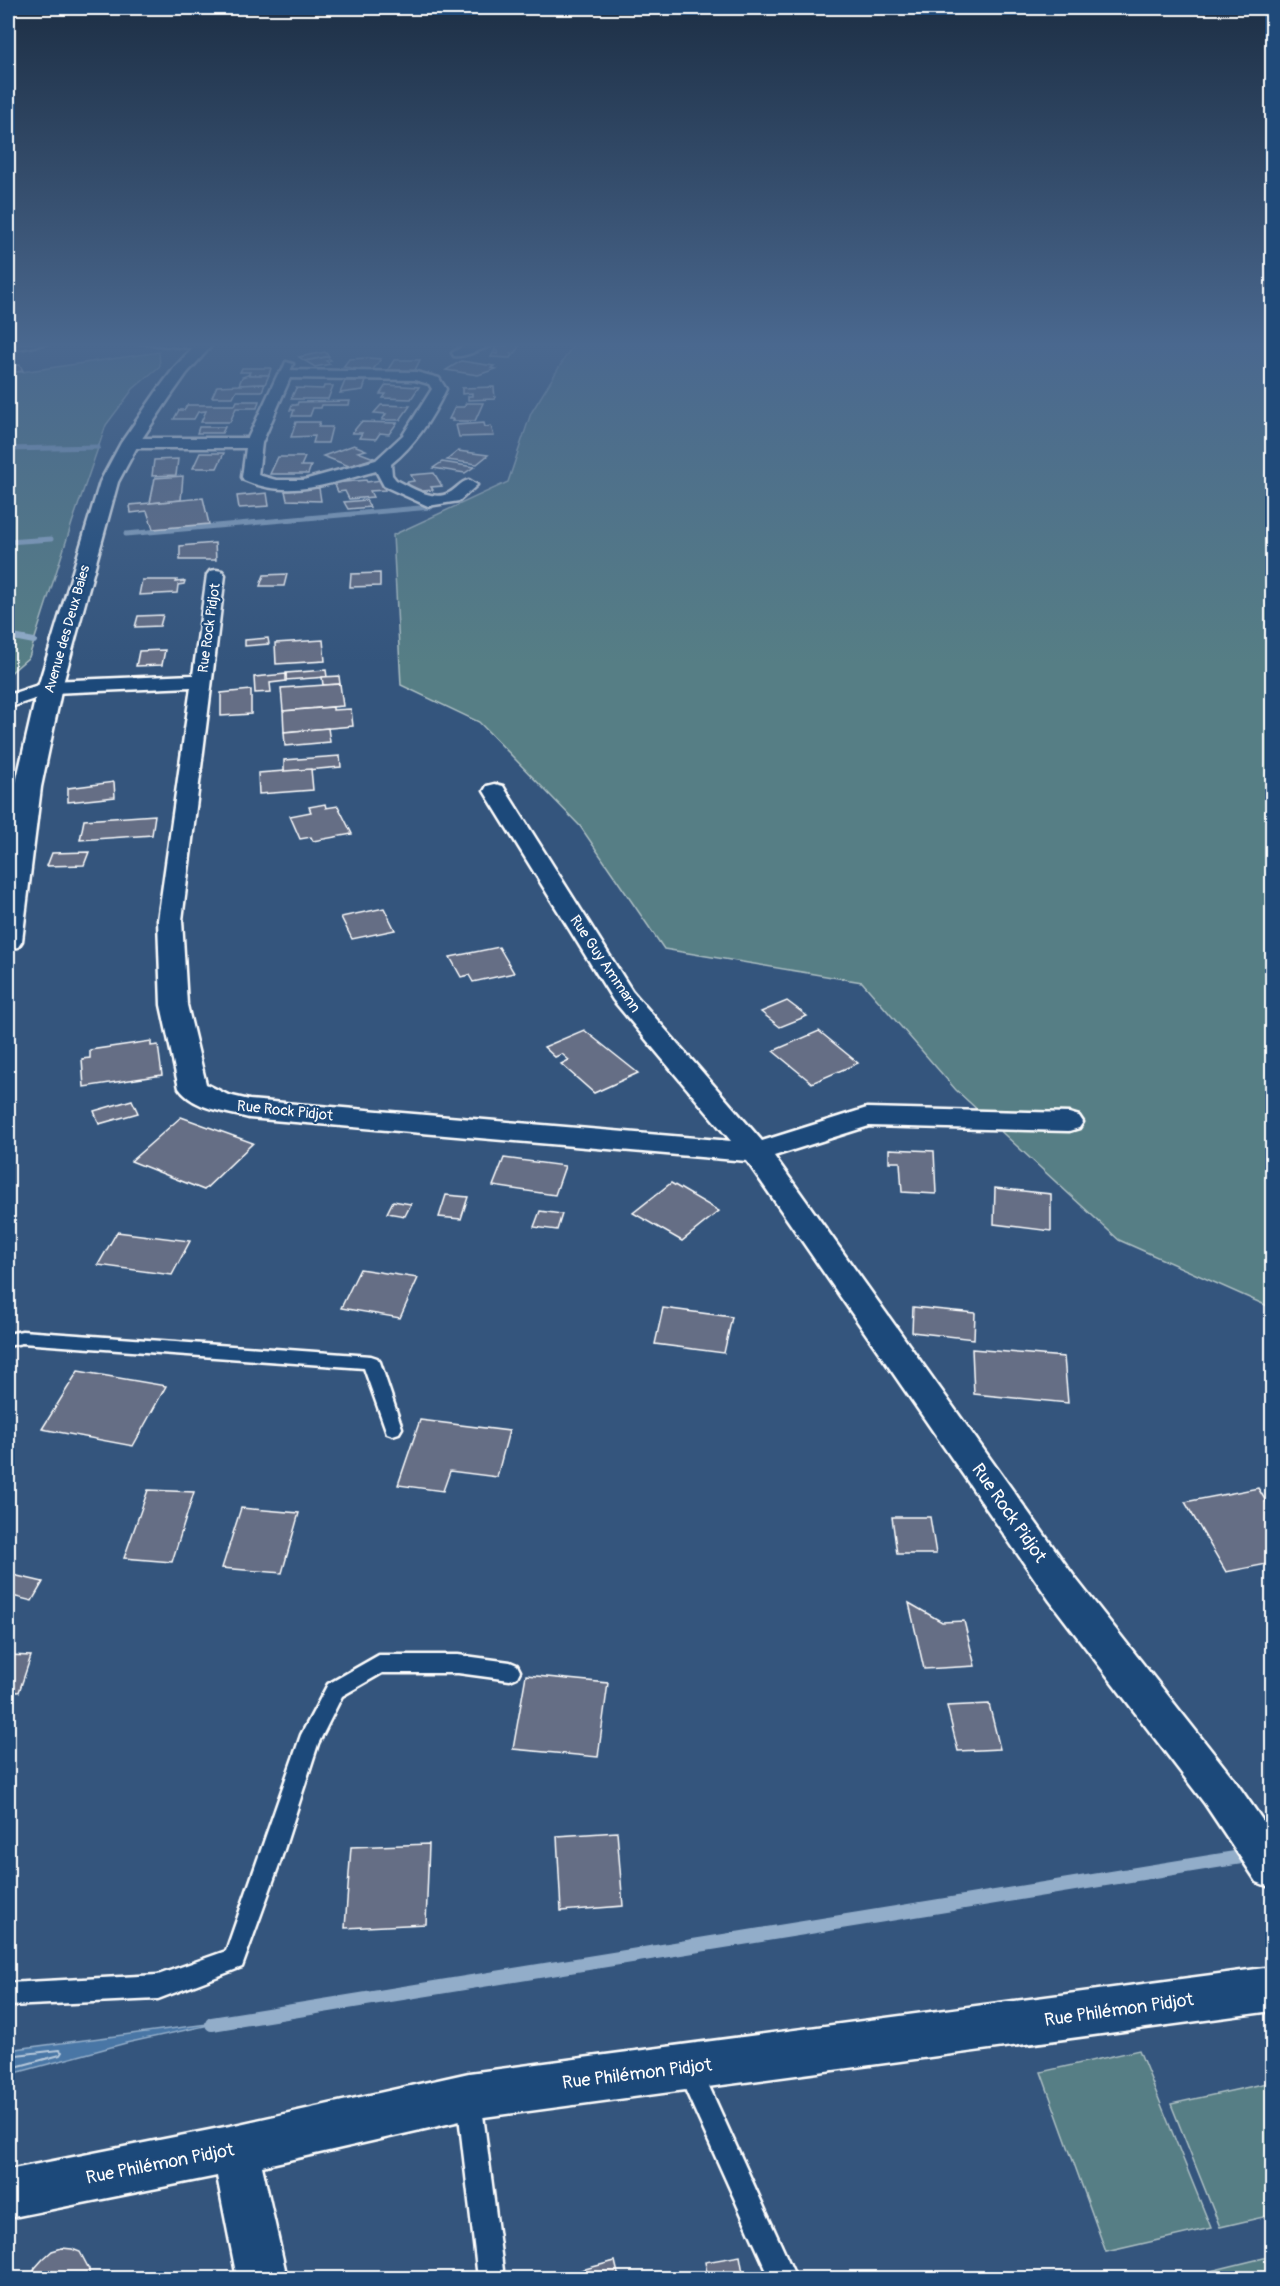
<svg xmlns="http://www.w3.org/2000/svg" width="1280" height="2286" viewBox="0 0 1280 2286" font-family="Pangolin,sans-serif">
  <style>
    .green { fill: #577e85; stroke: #abbec2; stroke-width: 1.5 }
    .water { fill: #4976a5; stroke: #92adc9; stroke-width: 1.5 }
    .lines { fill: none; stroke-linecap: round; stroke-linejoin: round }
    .shore { stroke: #b6c8db; stroke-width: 2 }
    .stream-far2 { stroke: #92adc9; stroke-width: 5 }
    .stream-far1 { stroke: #92adc9; stroke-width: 6 }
    .stream { stroke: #92adc9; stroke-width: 14 }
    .building { fill: #656e85; stroke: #fff; stroke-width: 1.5 }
    .lane-casing { stroke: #fff; stroke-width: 5 }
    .street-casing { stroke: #fff; stroke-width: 5 }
    .primary-casing { stroke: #fff; stroke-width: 5 }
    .lane { fill: #1f4a7a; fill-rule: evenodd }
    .street { fill: #1f4a7a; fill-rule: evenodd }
    .primary { fill: #1f4a7a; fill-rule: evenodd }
    .labels { text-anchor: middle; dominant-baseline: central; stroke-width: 4.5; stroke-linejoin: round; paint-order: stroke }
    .far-street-label { font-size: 14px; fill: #fff; stroke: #1f4a7a }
    .street-label { font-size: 15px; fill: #fff; stroke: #1f4a7a }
    .near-street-label { font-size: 18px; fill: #fff; stroke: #1f4a7a }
  </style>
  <rect width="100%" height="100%" fill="#34557d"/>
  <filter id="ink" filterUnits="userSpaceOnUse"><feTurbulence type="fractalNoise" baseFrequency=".0167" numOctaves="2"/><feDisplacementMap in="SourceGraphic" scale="12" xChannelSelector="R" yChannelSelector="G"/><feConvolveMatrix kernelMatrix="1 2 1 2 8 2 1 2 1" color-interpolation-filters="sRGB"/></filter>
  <g filter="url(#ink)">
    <!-- green -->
    <g class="green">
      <polygon points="574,343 1272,343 1272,1308 1119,1240 956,1090 862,982 664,949 580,826 479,722 401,685 393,535 508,482 531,413"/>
      <polygon points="159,352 160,366 133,389 106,425 72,523 29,657 8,675 8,374"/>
      <polygon points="1139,2050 1211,2228 1106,2252 1041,2072"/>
      <polygon points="1272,2082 1272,2215 1220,2227 1171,2104"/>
      <polygon points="1272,2256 1272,2278 1182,2278"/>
    </g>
    <!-- water -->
    <polygon class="water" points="223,2022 126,2043 8,2075 8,2050"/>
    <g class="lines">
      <!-- shore -->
      <polyline class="shore" points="8,2056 59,2050 62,2052 60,2055 8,2069"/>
      <!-- stream-far2 -->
      <g class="stream-far2">
        <polyline points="8,449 98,447"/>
        <polyline points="126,534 431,507"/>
        <polyline points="8,542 51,539"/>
      </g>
      <!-- stream-far1 -->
      <polyline class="stream-far1" points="8,636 34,641"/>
      <!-- stream -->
      <polyline class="stream" points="212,2024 1272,1852"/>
    </g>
    <!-- building -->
    <g class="building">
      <polygon points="507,343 520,344 515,354 510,353 512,355 510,358 491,357 493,353 497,354 498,351 494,351 497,345 506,346"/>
      <polygon points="325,352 329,356 305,361 299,357"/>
      <polygon points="327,357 331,360 326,361 330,364 315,367 305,361"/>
      <polygon points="368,358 381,359 372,371 343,367 349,359"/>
      <polygon points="394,360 420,360 414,372 387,371"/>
      <polygon points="461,361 494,366 491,368 496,369 478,375 446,370"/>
      <polygon points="20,365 23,371 8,373 8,366"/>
      <polygon points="242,368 271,368 269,375 248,375 250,372 240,372"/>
      <polygon points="248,375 269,375 265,384 239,385 242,377"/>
      <polygon points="345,381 366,381 363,390 340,393"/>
      <polygon points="265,384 262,391 236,391 233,397 212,397 217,386"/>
      <polygon points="386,385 419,387 411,399 383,398 386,394 380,394"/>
      <polygon points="324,386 333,386 328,399 291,399 296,388 323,389"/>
      <polygon points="494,387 495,399 468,400 468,396 472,396 472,393 462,394 462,388"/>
      <polygon points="237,401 259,401 257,408 236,408 230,422 201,422 206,411 198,412 194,419 174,419 179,410 184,410 187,405 235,405"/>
      <polygon points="350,401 349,405 322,405 321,408 313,408 310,416 292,416 294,410 290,410 292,405 297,405 298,402"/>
      <polygon points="466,403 483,403 475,421 452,421 453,419 449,419 455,407 464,407"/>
      <polygon points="381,405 410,406 400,420 382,420 386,414 374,413"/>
      <polygon points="296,422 320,422 318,427 332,427 328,443 313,443 315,436 291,437"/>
      <polygon points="361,422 397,423 389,434 380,433 376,439 359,438 362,433 352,433"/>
      <polygon points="484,423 485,427 491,426 494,436 459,437 456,425"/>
      <polygon points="199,427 225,427 222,433 197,433"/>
      <polygon points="354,445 366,450 358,452 374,458 349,466 323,456"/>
      <polygon points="458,451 488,455 477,464 447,460"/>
      <polygon points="200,453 224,453 217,468 193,468"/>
      <polygon points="278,457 305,457 301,466 311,466 308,474 270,474"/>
      <polygon points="178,459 176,475 152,476 154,460"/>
      <polygon points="442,462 474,467 465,473 433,468"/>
      <polygon points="434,473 442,486 431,487 433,490 413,492 407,482 414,481 411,475"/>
      <polygon points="183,476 181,500 150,503 155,478"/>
      <polygon points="366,480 367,482 381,480 385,490 370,491 373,497 349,499 345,491 338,492 334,483"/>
      <polygon points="319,488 321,501 287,500 285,491"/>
      <polygon points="267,493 269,506 239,508 237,496"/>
      <polygon points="203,498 209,524 153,529 147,511 131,513 130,505"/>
      <polygon points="366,500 370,507 348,509 344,502"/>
      <polygon points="215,543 216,560 180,560 180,546"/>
      <polygon points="380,573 380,586 350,587 351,574"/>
      <polygon points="287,574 284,586 260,586 264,575"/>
      <polygon points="142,580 177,580 176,582 185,581 184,584 178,585 177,593 139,595"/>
      <polygon points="163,615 160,626 135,627 138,616"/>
      <polygon points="268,638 269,644 245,646 245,640"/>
      <polygon points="323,640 325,661 276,664 275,643"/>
      <polygon points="165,650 162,665 136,666 139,651"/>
      <polygon points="326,670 327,677 286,680 286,673"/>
      <polygon points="286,674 286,681 270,683 271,692 255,693 254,677"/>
      <polygon points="339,676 340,684 323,685 322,677"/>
      <polygon points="340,684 343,706 283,711 281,688"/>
      <polygon points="251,690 251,714 221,716 221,693"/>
      <polygon points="333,707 333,710 351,709 353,726 284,732 283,711"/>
      <polygon points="328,728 330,742 285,746 284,732"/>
      <polygon points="340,756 341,767 284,772 284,760"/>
      <polygon points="311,769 313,790 259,794 258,773"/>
      <polygon points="114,782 115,797 68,802 68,788"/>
      <polygon points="325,804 326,808 338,806 352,834 313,841 311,837 300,839 290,816 311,812 309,807"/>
      <polygon points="155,815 152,835 80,840 84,820"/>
      <polygon points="89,852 84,865 47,866 52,853"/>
      <polygon points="384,908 395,930 352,939 341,917"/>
      <polygon points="499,947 514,973 473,982 469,975 461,977 450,957"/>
      <polygon points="787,1001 807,1016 780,1027 761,1012"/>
      <polygon points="584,1030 638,1073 594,1093 561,1064 569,1060 562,1054 555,1057 544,1047"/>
      <polygon points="819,1031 858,1063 812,1083 773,1051"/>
      <polygon points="151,1041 151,1046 158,1045 162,1075 84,1087 82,1059 90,1058 90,1050"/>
      <polygon points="132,1100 138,1113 99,1124 94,1111"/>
      <polygon points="181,1117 253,1143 204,1190 131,1161"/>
      <polygon points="889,1149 934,1151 936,1194 902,1192 900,1162 889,1162"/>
      <polygon points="504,1158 565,1166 555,1195 493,1186"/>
      <polygon points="671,1183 719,1211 682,1241 633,1213"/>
      <polygon points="995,1188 1051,1194 1051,1231 994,1224"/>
      <polygon points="446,1195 468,1197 461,1219 439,1217"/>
      <polygon points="393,1201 411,1204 405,1216 387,1213"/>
      <polygon points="540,1211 562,1214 557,1230 534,1227"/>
      <polygon points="117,1232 190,1241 172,1275 98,1265"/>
      <polygon points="360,1269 418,1278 400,1318 341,1308"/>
      <polygon points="913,1307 975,1313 974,1339 912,1332"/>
      <polygon points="663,1308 732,1317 724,1353 655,1344"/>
      <polygon points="972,1349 1064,1357 1068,1403 974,1394"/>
      <polygon points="78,1371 166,1386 133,1446 42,1429"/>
      <polygon points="420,1420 509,1431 497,1477 450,1471 443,1491 398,1485"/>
      <polygon points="1258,1488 1272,1511 1272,1563 1226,1572 1185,1502"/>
      <polygon points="148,1490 194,1492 172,1562 124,1558"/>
      <polygon points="241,1508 299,1513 282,1573 222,1568"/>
      <polygon points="892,1517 930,1517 936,1554 897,1554"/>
      <polygon points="13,1575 43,1582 32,1601 8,1595 8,1584"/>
      <polygon points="909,1603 942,1622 964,1621 975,1666 924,1669"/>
      <polygon points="8,1655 31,1656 19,1692 8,1691"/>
      <polygon points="526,1675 608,1683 598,1757 513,1749"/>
      <polygon points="989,1704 1000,1749 958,1751 947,1706"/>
      <polygon points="617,1832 623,1906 561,1911 557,1836"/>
      <polygon points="429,1844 426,1924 345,1928 351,1847"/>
      <polygon points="62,2248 72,2249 80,2252 89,2269 89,2278 31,2278 35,2268 43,2259 52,2251"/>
      <polygon points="740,2256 744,2278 708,2278 705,2262"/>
      <polygon points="615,2261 619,2278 552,2278"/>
    </g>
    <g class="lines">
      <defs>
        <g id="lane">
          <polygon points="33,343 50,343 8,351 8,347"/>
          <polygon points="137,343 172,343 206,347 202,349"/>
          <polygon points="286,362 293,364 289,374 285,376 281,374"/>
          <polygon points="28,784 34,787 32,789 8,796 8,789"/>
          <polygon points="22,1331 371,1356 377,1358 380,1362 402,1428 399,1433 393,1435 387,1433 364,1368 22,1343 8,1346 8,1334"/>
          <polygon points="379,1655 458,1655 510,1662 517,1665 520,1671 517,1677 510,1680 458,1673 382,1673 342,1696 318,1744 280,1862 242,1967 158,1999 8,2006 8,1983 158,1975 226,1951 301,1735 328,1684"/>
          <polygon points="689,2059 698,2062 796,2278 770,2278 677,2071 680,2062"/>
          <polygon points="469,2087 478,2090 481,2099 504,2278 478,2278 457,2099 460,2090"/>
        </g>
        <g id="street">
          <path d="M469,343h24l-2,3c-11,3 -27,12 -37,10l-2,-3z"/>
          <path d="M285,370l131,2 23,6 7,11c-13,28 -30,55 -55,75l1,11 4,5c15,7 36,22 53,13 8,-4 11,-11 20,-13l8,5 -18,16 -31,5 -44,-20 -8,-15c-45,12 -86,29 -132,9l-2,-3 4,-29h-116l-8,-5 8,-5h118l30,-64zM290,378l125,2 14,4 3,5 -29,46 -27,25 -72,20h-28l-18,-5 4,-32z"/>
          <path d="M216,570l6,1 3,4 -43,345 5,85 19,79 22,11 21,5 482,41 -118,-141 -129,-209 3,-5 8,-2 8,2 3,5 126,200 130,150 105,-33 202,5 10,3 4,6 -4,6 -10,3 -200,-5 -95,30 302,423 157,199 39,56v54l-15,-6 -52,-78 -155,-203 -303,-440 -498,-43c-22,-6 -56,-9 -70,-30l-18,-83 -3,-85 33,-233 -139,6 -44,15v-13l42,-14 143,-6 14,-100 3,-4z"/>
          <polygon points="1272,1967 1272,2011 469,2119 262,2166 287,2278 237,2278 217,2176 8,2218 8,2170 235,2125 469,2073"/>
        </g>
        <polygon id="primary" points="197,343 214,343 187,373 170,397 139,443 118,482 62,687 41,787 22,941 18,947 8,949 8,843 15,787 38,687 100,482 121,443 157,391 175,367"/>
      </defs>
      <!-- lane casing -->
      <use href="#lane" class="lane-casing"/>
      <!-- street casing -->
      <use href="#street" class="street-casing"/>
      <!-- primary casing -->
      <use href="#primary" class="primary-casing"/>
      <!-- lane -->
      <use href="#lane" class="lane"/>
      <!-- street -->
      <use href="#street" class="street"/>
      <!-- primary -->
      <use href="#primary" class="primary"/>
    </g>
  </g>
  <!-- sky -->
  <linearGradient id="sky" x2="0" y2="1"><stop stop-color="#1d2f45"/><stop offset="0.52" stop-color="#4a688f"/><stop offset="1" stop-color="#4a688f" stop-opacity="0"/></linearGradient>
  <rect width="1280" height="663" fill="url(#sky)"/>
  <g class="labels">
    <!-- far-street labels -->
    <g class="far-street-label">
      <text transform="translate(209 628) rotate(-82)">Rue Rock Pidjot</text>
      <text transform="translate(67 629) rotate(-74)">Avenue des Deux Baies</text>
    </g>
    <!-- street labels -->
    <g class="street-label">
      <text transform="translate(605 964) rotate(56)">Rue Guy Ammann</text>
      <text transform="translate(285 1111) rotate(6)">Rue Rock Pidjot</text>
    </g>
    <!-- near-street labels -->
    <g class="near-street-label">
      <text transform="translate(1009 1513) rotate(55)">Rue Rock Pidjot</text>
      <text transform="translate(1119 2010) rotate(-8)">Rue Philémon Pidjot</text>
      <text transform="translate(637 2074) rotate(-7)">Rue Philémon Pidjot</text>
      <text transform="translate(160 2164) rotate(-11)">Rue Philémon Pidjot</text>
    </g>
  </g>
  <!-- margin -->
  <rect width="1280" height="2286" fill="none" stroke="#1f4a7a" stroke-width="30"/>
  <rect x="15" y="15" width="1250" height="2256" fill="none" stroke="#fff" stroke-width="2" filter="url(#ink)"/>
</svg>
